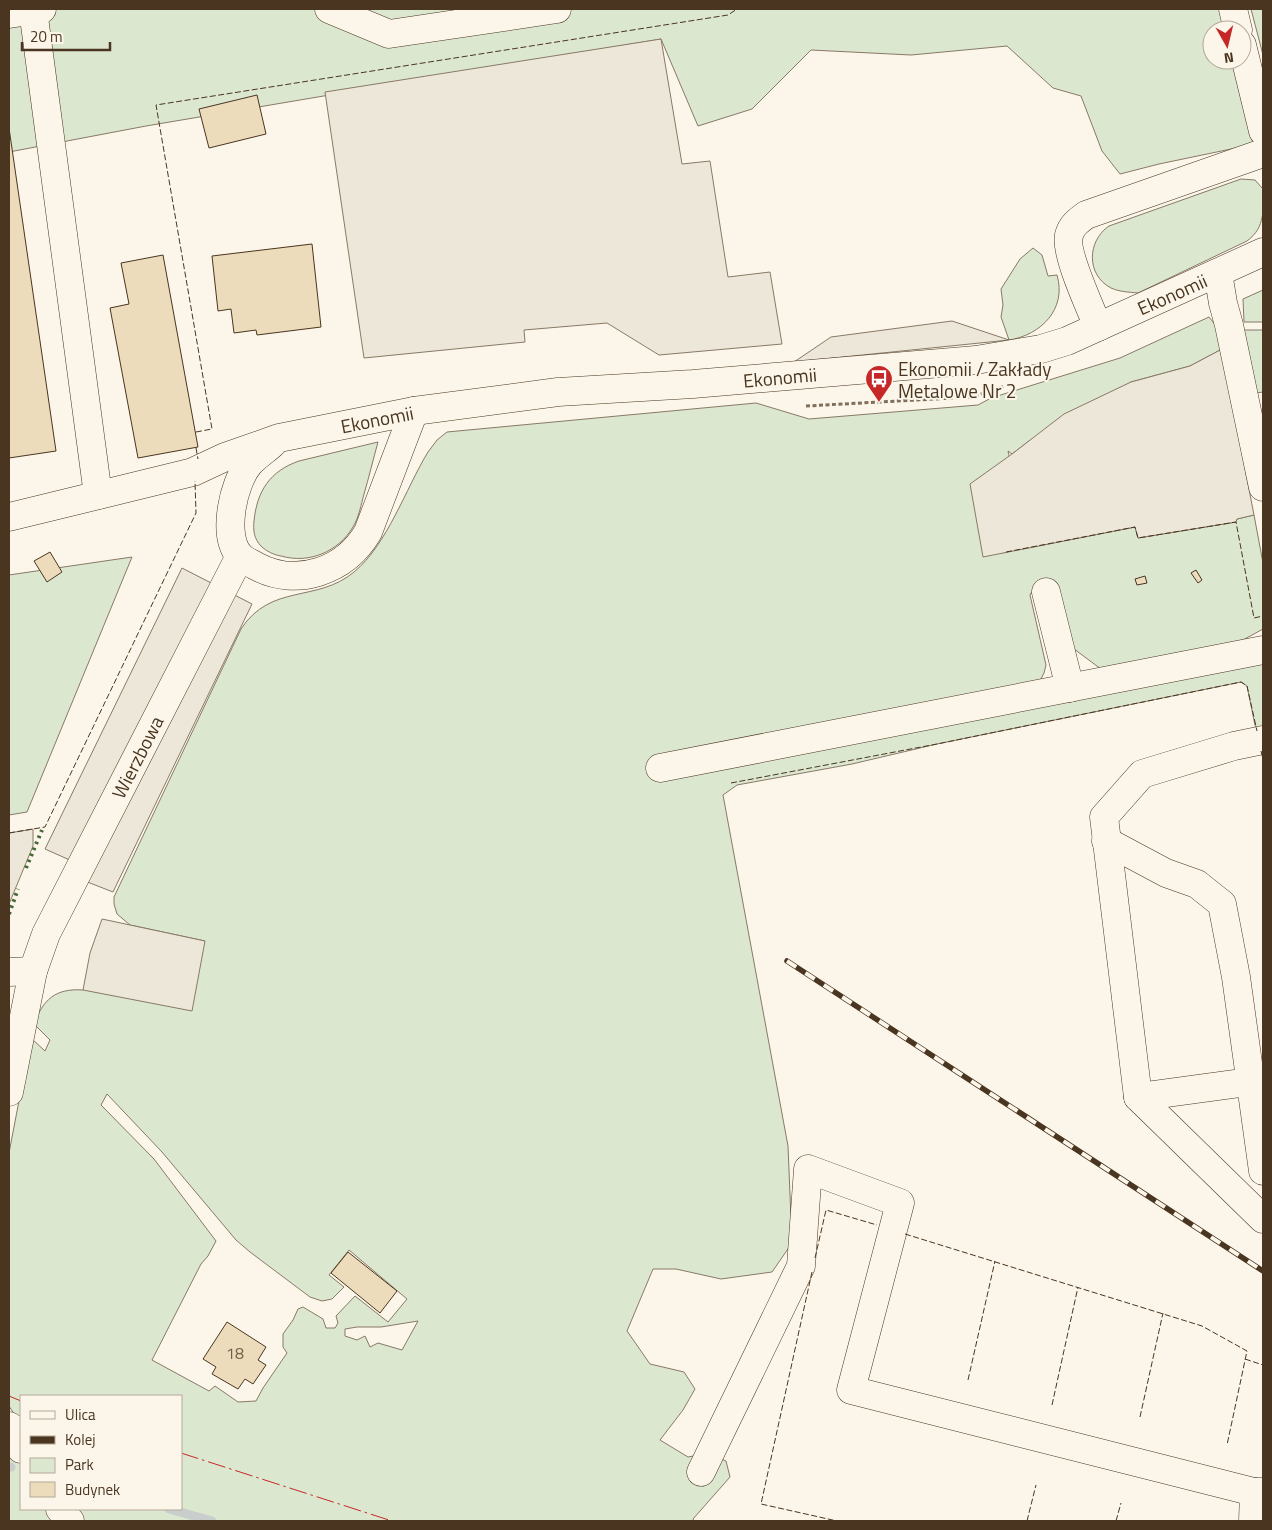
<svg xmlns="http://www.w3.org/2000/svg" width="1272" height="1530" viewBox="0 0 1272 1530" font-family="'Titillium Web',sans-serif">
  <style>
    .green { fill: #dce7d0; stroke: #887966; fill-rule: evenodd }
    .parking { fill: #ede7d9; stroke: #887966 }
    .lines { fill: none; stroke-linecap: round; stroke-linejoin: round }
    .stream { stroke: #c9cecd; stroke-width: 9 }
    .building { fill: #ecdcbc; stroke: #4a3520 }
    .minor-casing { stroke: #4a3520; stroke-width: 29 }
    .path { stroke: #7f6f5c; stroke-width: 3; stroke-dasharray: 4 2.5; stroke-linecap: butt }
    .minor { stroke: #fbf6e9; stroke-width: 28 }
    .rail-casing { stroke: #4a3520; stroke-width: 5.5 }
    .rail { stroke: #fbf6e9; stroke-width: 4; stroke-dasharray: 11; stroke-linecap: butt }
    .hedge { stroke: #436837; stroke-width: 4; stroke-dasharray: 2.5 4; stroke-linecap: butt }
    .fence { stroke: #4a3520; stroke-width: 1; stroke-dasharray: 6 2.5; stroke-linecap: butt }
    .power { stroke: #c62828; stroke-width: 1; stroke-dasharray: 18 4 2.5 4; stroke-linecap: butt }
    .labels { text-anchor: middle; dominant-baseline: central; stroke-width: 4; stroke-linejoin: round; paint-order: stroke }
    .number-label { font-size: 16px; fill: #725f47 }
    .street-label { font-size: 19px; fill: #4a3520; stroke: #fbf6e9 }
    .poi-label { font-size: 19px; fill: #4a3520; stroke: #fbf6e9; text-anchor: start }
  </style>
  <rect width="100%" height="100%" fill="#fbf6e9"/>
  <!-- green -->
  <g class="green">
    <polygon points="9,9 1224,9 1229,30 1212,30 1212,60 1236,60 1255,144 1159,164 1120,174 1102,151 1081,96 1053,88 1007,46 911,55 811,50 752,109 698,126 661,39 146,126 9,152"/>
    <polygon points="1251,9 1263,9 1263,55"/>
    <path d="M1241,179l14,1 8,9c0,20 3,38 -16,52l-109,52c-9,-1 -18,-1 -27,-5 -25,-13 -24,-47 -2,-62z"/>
    <path d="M1033,248l9,7 6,21 9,-1c10,34 -16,60 -48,65l-8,-23 2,-12 -2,-16 19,-30z"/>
    <polygon points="1263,290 1263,322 1244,322 1243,299"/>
    <path d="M1209,317l8,10 5,22 -32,17 -59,16 -102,59 -17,13 -4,-3 4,18 -11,84 134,-26 3,11 98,-16 1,-3 17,-4 9,48v66l-20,11 -138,32 -35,-26 -16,-58 -23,5 -1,2 16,70 -2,8 -5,10 224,-19v65l-7,1 -9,-44 -6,-4 -304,62 -85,20 -115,21 -14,10 65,351 4,97 -20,29 -51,7 -45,-10h-23l-26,62 23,33 34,8 11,17 -12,21 -23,30 28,17 21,-4 17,8 4,16 -37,42 1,2h-632l2,-12h117v-113h-160v29l-12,-19v-253l22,-115 14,13 5,-11 -16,-16c9,-24 21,-36 49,-34l122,-49 -75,-16 -13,-11 -3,-10v-7l127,-268c30,-46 76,-26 113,-57 33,-27 52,-84 74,-120l9,-12 10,-8 309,-29 53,16 169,-14 13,-7 129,-40zM107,1094l55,58 74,88 14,12 60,45 12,4 10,-2 12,-12 -15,-12 20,-25 58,49 -19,23 -33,-26 -19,20 2,7 -3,5h-9l-3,-9 -20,-12 -5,2 -5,11 -10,14v13l4,6 -24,35 -7,13 -18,1 -23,-16 -6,5 -57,-31 49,-96 7,-8 8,-15 -62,-82 -53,-54zM418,1321l-16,29 -24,-7 -8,4 -5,-11 -8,4 -12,-4v-7l12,-2h24z"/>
    <polygon points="1244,330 1263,330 1263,392 1256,393"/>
    <path d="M378,442c-5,18 -9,35 -14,52 -3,11 -5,23 -11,33 -15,25 -44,37 -72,29 -7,-1 -15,-5 -20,-10 -7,-7 -8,-16 -7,-25 3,-30 16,-50 45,-60z"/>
    <polygon points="132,557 27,812 9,815 9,575"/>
    <polygon points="9,1445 21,1452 21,1509 53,1509 61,1521 9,1521"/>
  </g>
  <!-- parking -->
  <g class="parking">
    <polygon points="661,39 682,164 710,161 728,277 770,272 782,344 659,355 607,323 524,330 525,342 364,358 325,92"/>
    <polygon points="952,321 1009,340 794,362 831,337"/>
    <polygon points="1222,349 1254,515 1237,519 1236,522 1138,538 1135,527 983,557 970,484 1012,454 1064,414 1131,382 1190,366"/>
    <polygon points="182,568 252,604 113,892 67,874 72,861 45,849"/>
    <polygon points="33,829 33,846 9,904 9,833"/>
    <polygon points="102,919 205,941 192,1011 83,990 90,953"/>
  </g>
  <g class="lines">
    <!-- stream -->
    <g class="stream">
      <polyline points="9,1467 11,1467"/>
      <polyline points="169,1509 212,1521"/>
    </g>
  </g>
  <!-- building -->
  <g class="building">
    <polygon points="257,95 266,134 209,148 199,109"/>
    <polygon points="9,128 56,451 9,458"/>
    <polygon points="312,244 321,327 257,335 256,330 234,333 231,309 218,311 212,256"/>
    <polygon points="163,255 198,447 138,458 110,308 129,304 121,263"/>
    <polygon points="50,552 62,572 47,582 34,561"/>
    <polygon points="1196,570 1202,580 1198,583 1191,573"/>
    <polygon points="1145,576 1147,583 1137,585 1135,579"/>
    <polygon points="348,1252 397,1291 380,1313 331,1273"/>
    <polygon points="227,1322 266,1347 258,1360 266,1365 253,1384 245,1379 238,1389 212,1374 216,1367 203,1359"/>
  </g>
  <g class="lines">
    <defs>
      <g id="minor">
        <polyline points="329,9 389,34 557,9"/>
        <polyline points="1233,9 1238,30"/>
        <polyline points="33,10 98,495"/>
        <polyline points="9,14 42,9"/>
        <polyline points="1242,45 1263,131"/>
        <polyline points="1218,273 1223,303 1229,325 1263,487"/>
        <path d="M1098,327c-7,-18 -34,-75 -29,-92 3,-10 9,-14 17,-20l177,-62"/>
        <path d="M272,444c-8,7 -17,13 -23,20 -16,19 -27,71 -10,91 4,5 12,8 17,11 41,22 89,5 112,-34l46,-121"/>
        <polyline points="9,517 193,472 225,457 279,438 414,411 558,392 693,384 976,360 1041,349 1067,341 1263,252"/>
        <polyline points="1046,592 1070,688"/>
        <polyline points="1263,740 1234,746 1142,774 1104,817 1138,1097 1263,1219"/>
        <polyline points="660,768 1263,650"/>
        <polyline points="1106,841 1166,873 1197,884 1222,904 1236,977 1263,1171"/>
        <polyline points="9,972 33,971"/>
        <polyline points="9,1092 33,971 46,934 240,556"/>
        <polyline points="1138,1097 1263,1080"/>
        <polyline points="9,1426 12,1428 21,1449"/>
        <polyline points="701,1472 801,1266 808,1169 900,1203 851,1390 1254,1492 1263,1492"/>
        <polyline points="60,1509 70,1521"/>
        <polyline points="1253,1521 1254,1492"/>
      </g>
    </defs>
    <!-- minor casing -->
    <use href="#minor" class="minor-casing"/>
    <!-- path -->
    <polyline class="path" points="806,406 972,397 1005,386"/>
    <!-- minor -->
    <use href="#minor" class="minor"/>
    <defs>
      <polyline id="rail" points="787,961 1263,1271"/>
    </defs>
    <!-- rail casing -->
    <use href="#rail" class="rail-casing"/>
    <!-- rail -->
    <use href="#rail" class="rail"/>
    <!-- hedge -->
    <g class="hedge">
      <polyline points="26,868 42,830"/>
      <polyline points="9,914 18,889"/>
    </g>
    <!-- fence -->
    <g class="fence">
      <polyline points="196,432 212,429 156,105 728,15 737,9"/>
      <polyline points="196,448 198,459"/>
      <polyline points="1006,552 1135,527 1138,538 1236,522 1254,618 1263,616"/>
      <polyline points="1261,751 1263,759"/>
      <polyline points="731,783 937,744 1241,682 1247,686 1257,731"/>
      <polyline points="9,833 45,827 196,513 195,481"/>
      <polyline points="905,1234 1202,1326 1247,1351 1227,1445"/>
      <polyline points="815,1258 826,1210 877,1225"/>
      <polyline points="812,1272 761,1504 837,1521"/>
      <polyline points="1245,1359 1263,1365"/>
      <polyline points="968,1380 995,1261"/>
      <polyline points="1052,1405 1078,1287"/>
      <polyline points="1140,1417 1163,1313"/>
      <polyline points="1027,1521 1036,1485"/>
      <polyline points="1116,1521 1121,1503"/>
    </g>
    <!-- power -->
    <g class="power">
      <polyline points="9,1396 21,1401"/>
      <polyline points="181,1453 392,1521"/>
    </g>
  </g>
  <!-- icons -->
  <defs>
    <symbol id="bus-pin" viewBox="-11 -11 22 30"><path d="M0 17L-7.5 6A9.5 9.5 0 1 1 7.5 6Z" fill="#c62828" stroke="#fbf6e9"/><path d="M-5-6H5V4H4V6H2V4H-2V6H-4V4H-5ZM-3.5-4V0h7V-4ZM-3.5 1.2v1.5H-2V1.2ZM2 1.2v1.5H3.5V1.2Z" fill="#fff"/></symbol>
  </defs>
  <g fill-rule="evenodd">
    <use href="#bus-pin" x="863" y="363" width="32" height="43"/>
  </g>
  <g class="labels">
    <!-- number labels -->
    <g class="number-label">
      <text x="235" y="1353">18</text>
    </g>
    <!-- street labels -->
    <g class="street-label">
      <text transform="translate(1172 294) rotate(-24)">Ekonomii</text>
      <text transform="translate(780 377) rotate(-5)">Ekonomii</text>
      <text transform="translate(377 419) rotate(-11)">Ekonomii</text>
      <text transform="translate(137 757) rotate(-63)">Wierzbowa</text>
    </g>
    <!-- poi labels -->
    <g class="poi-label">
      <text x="898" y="368">Ekonomii / Zakłady<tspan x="898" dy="22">Metalowe Nr 2</tspan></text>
    </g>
  </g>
  <!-- border -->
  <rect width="1272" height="1530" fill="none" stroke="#4a3520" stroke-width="20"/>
  <!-- legend -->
  <rect x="20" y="1395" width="162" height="115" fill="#fbf6e9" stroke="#b4a999"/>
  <rect x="30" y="1411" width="25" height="8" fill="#fbf6e9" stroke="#b4a999"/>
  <text x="65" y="1420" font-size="15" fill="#4a3520">Ulica</text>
  <rect x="30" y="1436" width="25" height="8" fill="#4a3520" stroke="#b4a999"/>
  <text x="65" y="1445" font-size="15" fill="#4a3520">Kolej</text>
  <rect x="30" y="1458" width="25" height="15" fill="#dce7d0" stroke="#b4a999"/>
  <text x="65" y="1470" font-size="15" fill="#4a3520">Park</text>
  <rect x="30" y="1482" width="25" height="15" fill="#ecdcbc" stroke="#b4a999"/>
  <text x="65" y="1495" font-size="15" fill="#4a3520">Budynek</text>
  <!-- north arrow -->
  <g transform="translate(1227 45) rotate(172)"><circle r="24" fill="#fbf6e9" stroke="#b4a999"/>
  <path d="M0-4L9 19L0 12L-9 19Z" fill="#c62828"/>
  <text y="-8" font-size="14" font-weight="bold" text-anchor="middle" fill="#4a3520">N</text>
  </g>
  <!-- scale -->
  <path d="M22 42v8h88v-8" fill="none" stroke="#4a3520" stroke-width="2.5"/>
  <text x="30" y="42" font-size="15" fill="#4a3520" stroke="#fbf6e9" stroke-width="4" paint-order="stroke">20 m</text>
</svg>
